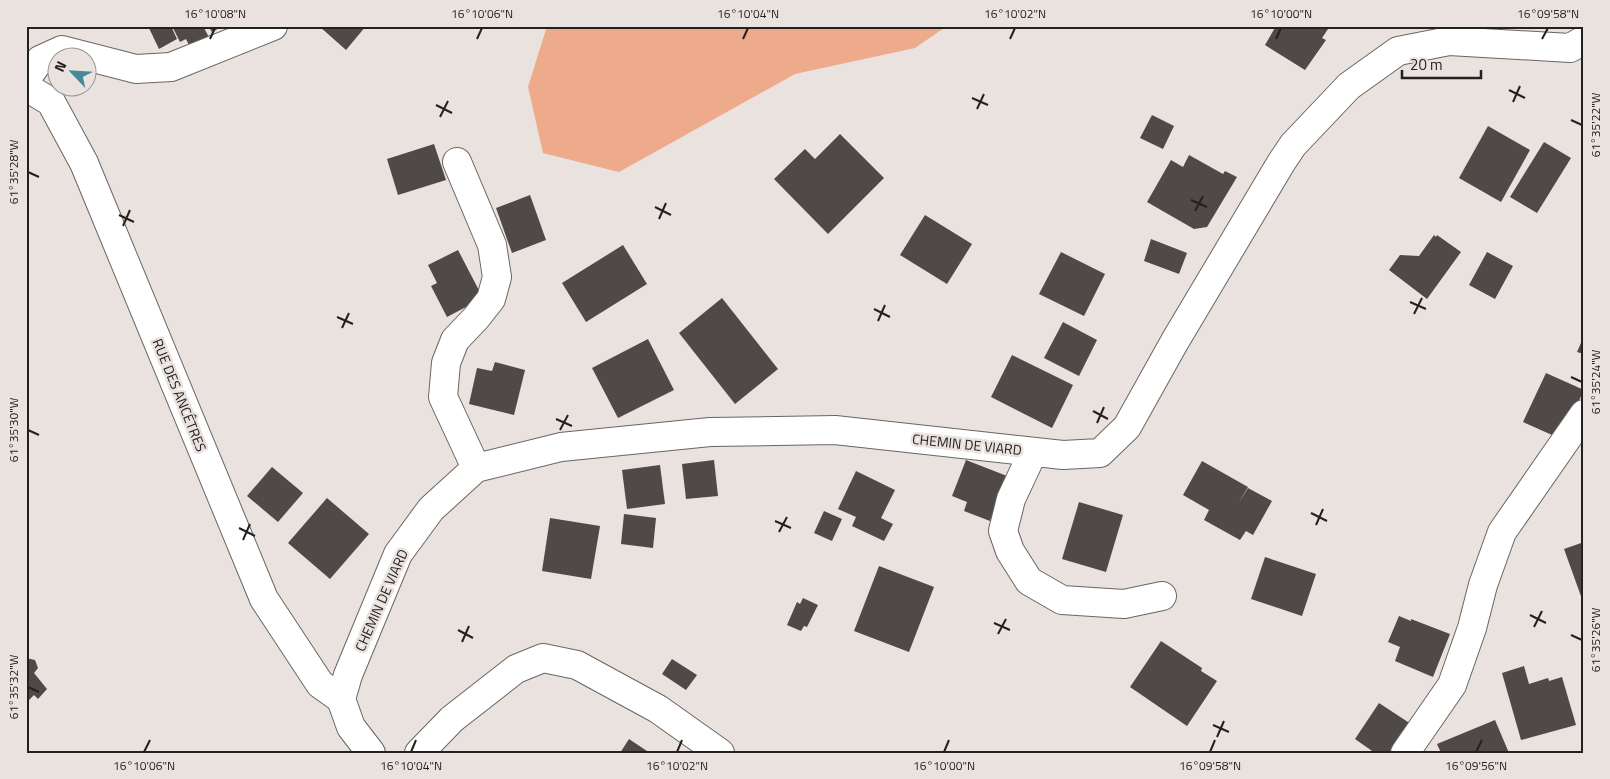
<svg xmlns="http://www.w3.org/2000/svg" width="1610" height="779" viewBox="0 0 1610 779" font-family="'Titillium Web',sans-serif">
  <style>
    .green { fill: #edab8c }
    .building { fill: #4f4a47 }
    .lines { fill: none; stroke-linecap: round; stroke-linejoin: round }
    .minor-casing { stroke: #6b6562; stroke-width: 30 }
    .minor { stroke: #fff; stroke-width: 28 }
    .ticks { fill: none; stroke: #232120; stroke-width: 2 }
    .labels { text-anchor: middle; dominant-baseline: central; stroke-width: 5; stroke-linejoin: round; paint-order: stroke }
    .street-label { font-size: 14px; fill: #232120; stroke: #e9e2de }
    .neatline { fill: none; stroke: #232120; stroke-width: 2 }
    .ticks-label { font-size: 12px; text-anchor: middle; fill: #232120 }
  </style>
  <rect width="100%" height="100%" fill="#e9e2de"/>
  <!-- green -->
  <polygon class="green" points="547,26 947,26 915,48 795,74 619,172 543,153 528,87"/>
  <!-- building -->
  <g class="building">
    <polygon points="148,26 171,26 177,39 159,49"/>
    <polygon points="172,26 203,26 212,43 193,53 186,39 180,42"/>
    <polygon points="208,26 223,26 212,32"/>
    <polygon points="319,26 366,26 346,50"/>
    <polygon points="1276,26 1330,26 1322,38 1326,40 1305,70 1265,45"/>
    <polygon points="1152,115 1174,126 1163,149 1140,138"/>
    <polygon points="1488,126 1530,150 1501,202 1459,178"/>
    <polygon points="840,134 884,178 828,234 774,179 805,149 815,159"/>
    <polygon points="1544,142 1571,158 1537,213 1510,197"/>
    <polygon points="434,144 446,180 398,195 387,159"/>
    <polygon points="1189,155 1223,174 1225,171 1237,177 1207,227 1194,229 1147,202 1171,160 1183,167"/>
    <polygon points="530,195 546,240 512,253 496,208"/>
    <polygon points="925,215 972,244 947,284 900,255"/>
    <polygon points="1434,235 1436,237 1437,235 1461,252 1427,299 1389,270 1400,255 1419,256"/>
    <polygon points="1151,239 1187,253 1179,274 1144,261"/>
    <polygon points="623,245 647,284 586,322 562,283"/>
    <polygon points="458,250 483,298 447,317 431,286 437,283 428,265"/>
    <polygon points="1061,252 1105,274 1084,316 1039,294"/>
    <polygon points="1487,252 1513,266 1495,299 1469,285"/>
    <polygon points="722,298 778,369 735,404 679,333"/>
    <polygon points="1063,322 1097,340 1079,376 1044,358"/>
    <polygon points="1584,336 1584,354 1577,352"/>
    <polygon points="648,339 674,390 618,418 592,368"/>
    <polygon points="1012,355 1073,385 1052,428 991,397"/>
    <polygon points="495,362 525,370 514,415 469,404 477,368 492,371"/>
    <polygon points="1546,373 1584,390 1561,439 1523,422"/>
    <polygon points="714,460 718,496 686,499 682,464"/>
    <polygon points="966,460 1007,476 990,521 964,511 967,502 952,496"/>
    <polygon points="1202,461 1248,487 1238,504 1248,488 1272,501 1253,535 1246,531 1240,540 1204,520 1209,510 1183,495"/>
    <polygon points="660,465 665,504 627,509 622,470"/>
    <polygon points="272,467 303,493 278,522 247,496"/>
    <polygon points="856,471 895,490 881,518 893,524 884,541 852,526 856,517 838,509"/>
    <polygon points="327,498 369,534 330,579 288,543"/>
    <polygon points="1079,502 1123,515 1106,572 1062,559"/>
    <polygon points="824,511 842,519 832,541 814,533"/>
    <polygon points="624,514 656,518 653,548 621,544"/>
    <polygon points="550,518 600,526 591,579 542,571"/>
    <polygon points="1584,542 1584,599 1582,599 1564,549"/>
    <polygon points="1265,557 1316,574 1302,616 1251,599"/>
    <polygon points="879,566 934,587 909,652 854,631"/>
    <polygon points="803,598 818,605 807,627 804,626 801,631 787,625 797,602 800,604"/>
    <polygon points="1399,616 1411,621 1411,619 1450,634 1433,677 1395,661 1400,647 1388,642"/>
    <polygon points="1161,641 1202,668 1201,671 1217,681 1187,726 1130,687"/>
    <polygon points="26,658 35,660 38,668 34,673 47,689 38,699 34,695 26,703"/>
    <polygon points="672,659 697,675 686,690 662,674"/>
    <polygon points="1524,666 1529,684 1548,678 1549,681 1562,677 1576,725 1521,740 1502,673"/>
    <polygon points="1379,703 1411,724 1392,753 1375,753 1355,739"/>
    <polygon points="1495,720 1509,753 1441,753 1437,744"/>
    <polygon points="629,739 650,753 620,753"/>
  </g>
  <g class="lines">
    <defs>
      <g id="minor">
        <polyline points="26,79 40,60 62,50 136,69 171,67 273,26"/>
        <polyline points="26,87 51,102 84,163 264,599 320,684 341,699"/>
        <polyline points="457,162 492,245 497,277 491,299 476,318 455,340 446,363 443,397 476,468"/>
        <polyline points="1033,452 1011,499 1003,531 1010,551 1029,581 1062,600 1124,604 1162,596"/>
        <polyline points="371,753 351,727 341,699 348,675 398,554 431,509 476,468 561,447 710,432 835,430 1063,455 1100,453 1127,427 1175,341 1281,163 1293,145 1349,86 1398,51 1449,41 1570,48 1584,40"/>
        <polyline points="419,753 452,719 516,669 543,658 577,665 658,709 720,753"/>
        <polyline points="1405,753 1452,685 1472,628 1483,585 1502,532 1584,414"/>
      </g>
    </defs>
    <!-- minor casing -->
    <use href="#minor" class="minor-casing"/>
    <!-- minor -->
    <use href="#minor" class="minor"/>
  </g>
  <!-- ticks -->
  <path class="ticks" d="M210,39l5,-11M477,39l5,-11M743,39l5,-11M1010,39l5,-11M1276,39l5,-11M1542,39l6,-11M1509,90l16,8M972,98l16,7M1513,102l7,-16M436,105l16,8M977,109l7,-15M440,117l8,-16M1571,120l11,5M28,172l11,5M1191,200l16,7M655,207l16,8M1195,211l8,-15M119,215l15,7M659,219l7,-16M123,226l7,-16M1410,302l16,7M874,309l16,8M1414,314l8,-16M337,317l16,7M878,321l7,-16M342,328l7,-15M1571,377l11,5M1093,411l15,8M556,419l16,7M1097,423l7,-16M28,430l11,5M560,430l8,-15M1311,513l16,8M775,521l16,7M1316,525l7,-16M239,528l16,8M779,532l8,-15M243,540l7,-16M1530,615l16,8M994,623l16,7M1534,627l8,-16M458,630l15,8M998,634l8,-15M1571,635l11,5M462,642l7,-16M28,687l11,5M1213,725l16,7M1217,737l7,-16M144,752l6,-12M411,752l5,-12M677,752l5,-12M944,752l5,-12M1210,752l5,-12M1476,752l6,-12"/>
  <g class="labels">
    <!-- street labels -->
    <g class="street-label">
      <text transform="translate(180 395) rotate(68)">RUE DES ANCÊTRES</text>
      <text transform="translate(967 444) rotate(6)">CHEMIN DE VIARD</text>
      <text transform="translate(381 600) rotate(-66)">CHEMIN DE VIARD</text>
    </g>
  </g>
  <!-- border -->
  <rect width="1610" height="779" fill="none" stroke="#e9e2de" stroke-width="55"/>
  <!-- north arrow -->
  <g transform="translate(72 72) rotate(295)"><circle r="24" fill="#e9e2de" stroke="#9a9592"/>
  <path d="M0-4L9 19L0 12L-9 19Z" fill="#47889a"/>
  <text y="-8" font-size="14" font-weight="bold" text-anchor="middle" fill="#232120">N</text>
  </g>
  <!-- scale -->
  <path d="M1402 70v8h79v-8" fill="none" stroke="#232120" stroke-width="2.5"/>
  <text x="1410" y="70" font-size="15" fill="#232120" stroke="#e9e2de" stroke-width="4" paint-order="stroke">20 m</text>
  <rect x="28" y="28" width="1554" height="724" class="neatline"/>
  <g class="ticks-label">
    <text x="215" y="18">16°10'08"N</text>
    <text x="482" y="18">16°10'06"N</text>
    <text x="748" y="18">16°10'04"N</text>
    <text x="1015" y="18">16°10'02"N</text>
    <text x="1281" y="18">16°10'00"N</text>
    <text x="1548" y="18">16°09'58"N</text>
    <text transform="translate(1596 125) rotate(-90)" y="4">61°35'22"W</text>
    <text transform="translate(14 172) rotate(-90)" y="4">61°35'28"W</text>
    <text transform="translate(1596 382) rotate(-90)" y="4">61°35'24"W</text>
    <text transform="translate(14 430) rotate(-90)" y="4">61°35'30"W</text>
    <text transform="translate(1596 640) rotate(-90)" y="4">61°35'26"W</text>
    <text transform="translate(14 687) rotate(-90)" y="4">61°35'32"W</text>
    <text x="144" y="770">16°10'06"N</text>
    <text x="411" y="770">16°10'04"N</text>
    <text x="677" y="770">16°10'02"N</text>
    <text x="944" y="770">16°10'00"N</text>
    <text x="1210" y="770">16°09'58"N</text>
    <text x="1476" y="770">16°09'56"N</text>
  </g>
</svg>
